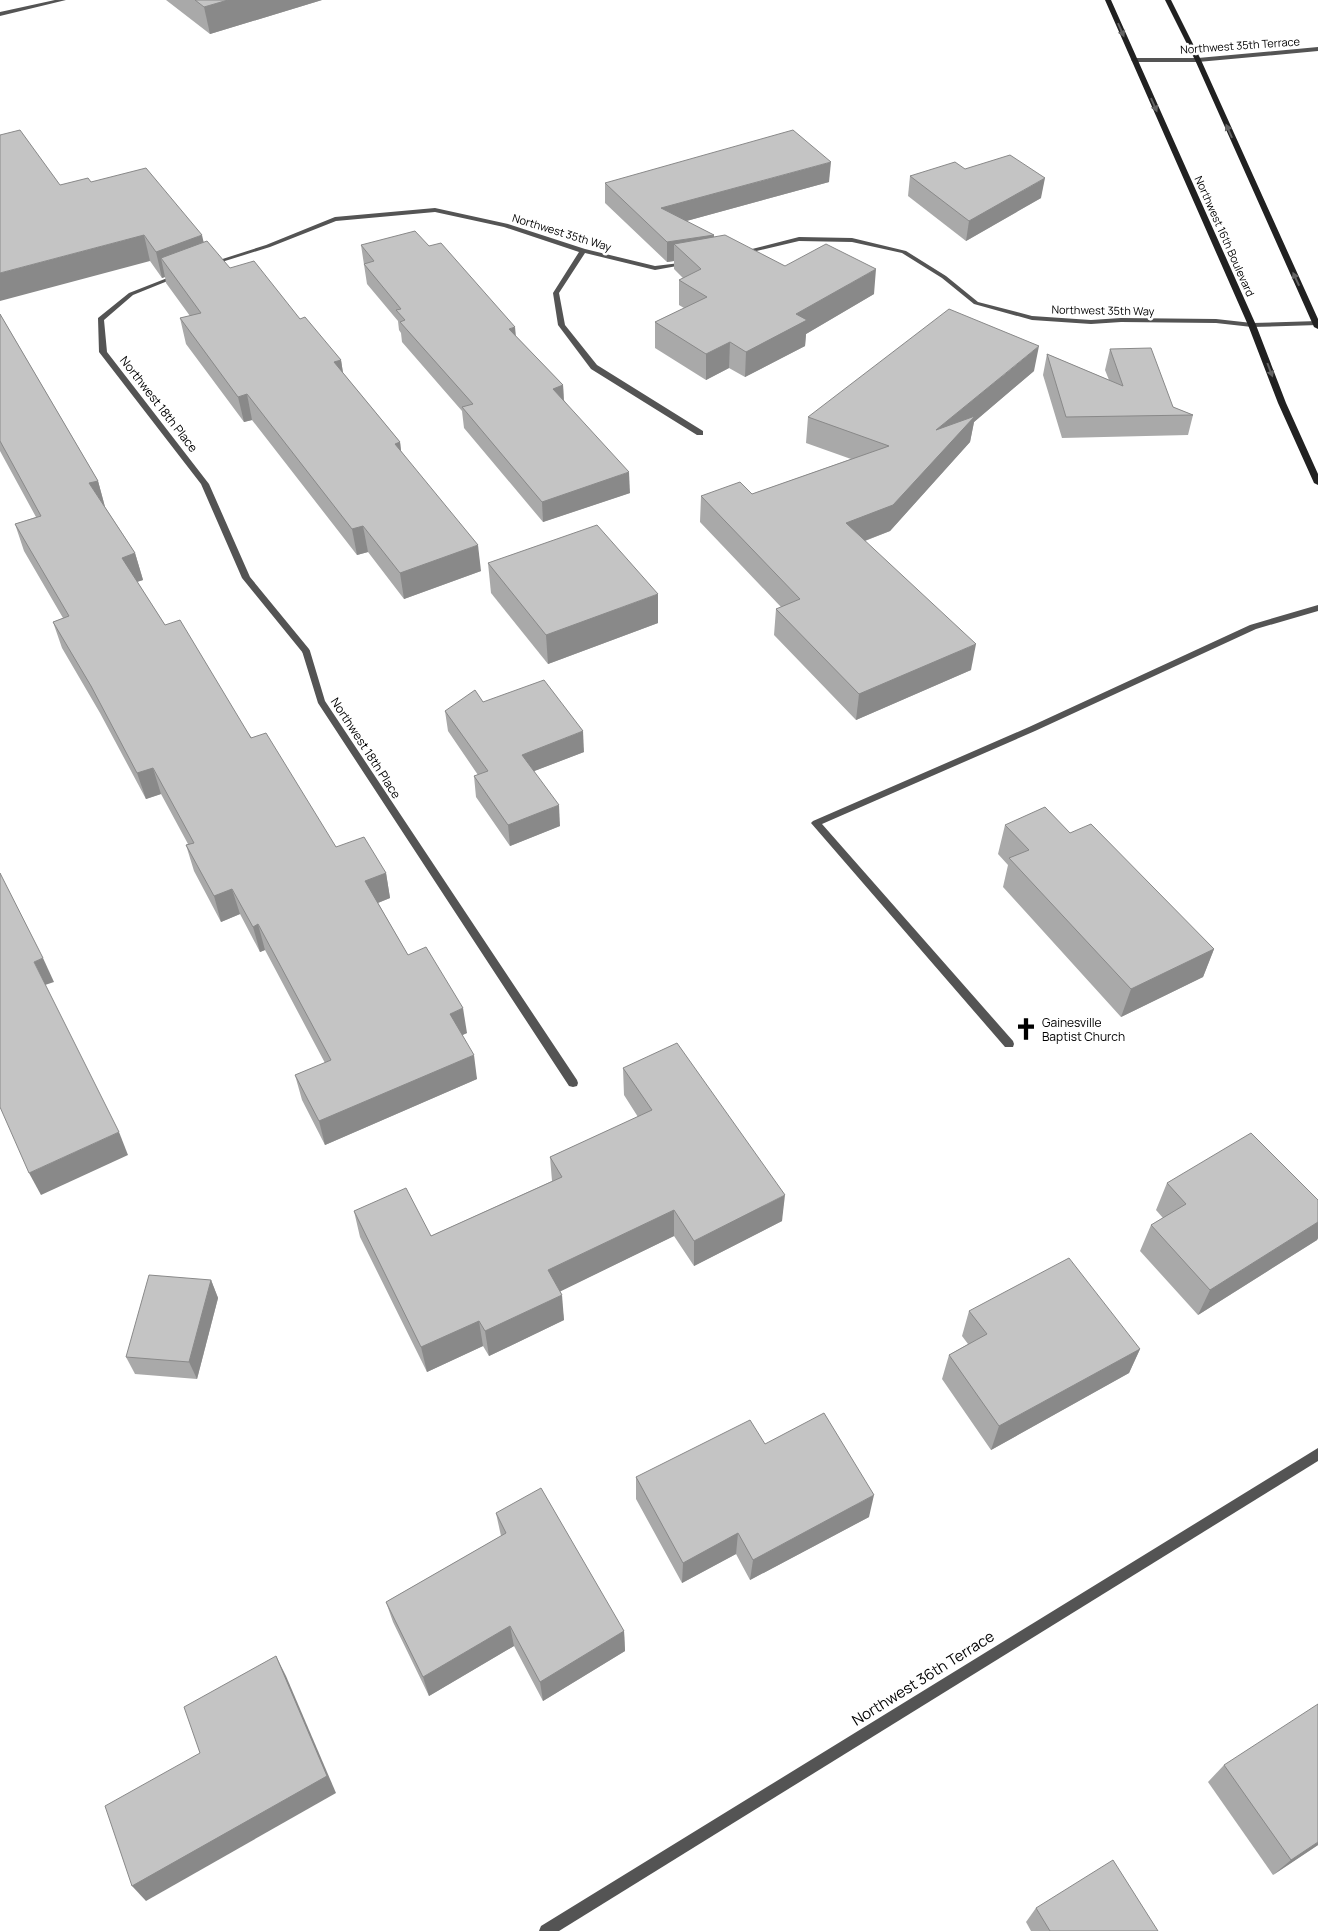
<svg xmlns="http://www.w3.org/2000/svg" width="1318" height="1931" viewBox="0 0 1318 1931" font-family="Manrope,sans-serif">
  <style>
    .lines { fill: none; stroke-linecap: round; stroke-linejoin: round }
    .lane { fill: #545454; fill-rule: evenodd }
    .street { fill: #545454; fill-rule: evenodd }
    .secondary { fill: #212121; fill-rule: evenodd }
    .wall { fill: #a9a9a9 }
    .shaded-wall { fill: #898989 }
    .building { fill: #c4c4c4; stroke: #898989 }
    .oneway { fill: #646464 }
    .labels { text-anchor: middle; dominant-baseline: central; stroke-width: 5; stroke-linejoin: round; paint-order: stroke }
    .far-street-label { font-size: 11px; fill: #000; stroke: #fff }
    .street-label { font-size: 12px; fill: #000; stroke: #fff }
    .poi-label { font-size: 12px; fill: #000; stroke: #fff; text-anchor: start }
    .near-street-label { font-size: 15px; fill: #000; stroke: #fff }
  </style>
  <rect width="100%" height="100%" fill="#fff"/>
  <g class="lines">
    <!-- lane -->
    <g class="lane">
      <polygon points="55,0 66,0 0,16 0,12"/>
      <polygon points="1318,605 1318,611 1256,629 1035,731 822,824 1013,1041 1014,1044 1013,1047 1005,1047 811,823 813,821 1029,727 1250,625"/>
      <polygon points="306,648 310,651 325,701 577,1080 578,1083 577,1086 573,1087 569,1086 318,703 302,651"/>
    </g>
    <!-- street -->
    <g class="street">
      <polygon points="1318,47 1318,51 1198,62 1134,62 1131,60 1134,58 1198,58"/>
      <polygon points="435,208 508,224 585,249 655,266 688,262 688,264 655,270 585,253 559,293 565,325 597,365 703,431 703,435 697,435 591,369 558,325 553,293 579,252 504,227 435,212 336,221 270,247 212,265 207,264 266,245 335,217"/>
      <polygon points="799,237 852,238 906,251 946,276 978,302 1032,316 1091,320 1121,318 1216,319 1252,323 1318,321 1318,325 1252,327 1216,323 1121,322 1091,324 1032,320 974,304 942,278 902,253 852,242 799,241 739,255 736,253"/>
      <polygon points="175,275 180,276 133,295 104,320 107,352 209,484 250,577 309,649 310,651 309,653 303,653 242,578 201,484 99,352 98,318 129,293"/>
      <polygon points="1318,1448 1318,1461 559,1931 539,1931 541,1926"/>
    </g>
    <!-- secondary -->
    <g class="secondary">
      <polygon points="1105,0 1111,0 1256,325 1286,403 1318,474 1318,485 1314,483 1278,403 1248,325"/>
      <polygon points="1165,0 1171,0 1201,60 1318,319 1318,329 1314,327 1195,60"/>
    </g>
  </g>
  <!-- wall -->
  <g class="wall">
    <polygon points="166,0 322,0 210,34"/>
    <polygon points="965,169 1041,198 966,241 908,196 910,176"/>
    <polygon points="91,182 204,242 230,268 300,319 341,360 343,373 400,442 401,451 481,571 404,599 368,552 357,555 252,420 244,422 186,344 180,318 190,316 166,283 165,277 162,278 150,261 60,185"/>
    <polygon points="829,182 686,221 714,235 714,237 785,266 874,294 806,334 805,346 745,377 729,368 706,380 655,348 655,322 684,308 679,305 679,280 683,278 674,269 674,261 667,262 605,203 605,183"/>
    <polygon points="361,245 429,246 563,385 564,400 630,493 543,522 464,428 462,411 402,342 401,333 399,330 398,321 367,284"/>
    <polygon points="0,314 98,481 105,507 135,553 143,580 137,582 165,625 336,847 386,873 390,898 378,903 408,955 467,1033 462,1035 477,1079 325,1145 302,1100 295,1075 325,1063 265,950 260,952 240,914 221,922 194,871 186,845 188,844 161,794 146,799 100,713 62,648 53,622 63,618 24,551 15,524 36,517 0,451"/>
    <polygon points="1110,349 1173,407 1193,415 1188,435 1062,438 1043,375 1047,354 1109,380 1105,370"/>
    <polygon points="1034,371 974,422 970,442 890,531 865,541 971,670 856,720 774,635 776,609 781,607 700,522 701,496 752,494 851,459 806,443 808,417"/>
    <polygon points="488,563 658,623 548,664 491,593"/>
    <polygon points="483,702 584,752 534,771 560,826 510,846 476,797 474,776 478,775 448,731 445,711"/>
    <polygon points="1005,825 1070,833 1214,949 1203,977 1121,1017 1003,887 1008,865 998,854"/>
    <polygon points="623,1068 782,1221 694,1266 674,1236 560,1291 564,1320 489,1356 483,1346 427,1372 360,1237 354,1211 431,1236 552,1181 550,1157 638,1117 624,1095"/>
    <polygon points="1167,1183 1318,1200 1318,1238 1317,1240 1198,1315 1140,1251 1151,1225 1163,1218 1156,1210"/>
    <polygon points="211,1280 218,1298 197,1379 135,1374 126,1357"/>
    <polygon points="969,1311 1140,1349 1129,1373 991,1450 942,1379 949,1355 968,1344 962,1336"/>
    <polygon points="765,1444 869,1517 750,1580 736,1554 682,1583 636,1499 636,1477"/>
    <polygon points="496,1513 624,1631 625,1651 543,1701 514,1646 429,1696 393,1622 386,1602 501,1536"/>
    <polygon points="1224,1765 1318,1845 1273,1875 1208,1782"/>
    <polygon points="1036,1908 1158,1931 1031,1931 1026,1922"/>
  </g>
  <!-- shaded-wall -->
  <g class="shaded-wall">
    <polygon points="228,0 322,0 210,34 204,7"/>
    <polygon points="831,162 829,182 661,228 661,208"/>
    <polygon points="1045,178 1041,198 966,241 969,221"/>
    <polygon points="144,235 150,261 0,301 0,273"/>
    <polygon points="202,235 208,261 161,258 165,277 162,278 156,252"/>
    <polygon points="714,235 713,255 674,244 674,261 667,262 667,242"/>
    <polygon points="876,269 874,294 806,334 805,346 745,377 746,352 796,314"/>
    <polygon points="515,327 517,347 509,329"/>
    <polygon points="730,342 729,368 706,380 706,354"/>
    <polygon points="1039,346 1034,371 974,422 970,442 890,531 843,549 846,523 936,430"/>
    <polygon points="341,360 345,386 334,362"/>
    <polygon points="563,385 564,406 553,389"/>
    <polygon points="247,394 252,420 244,422 238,397"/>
    <polygon points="400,442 403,468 395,444"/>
    <polygon points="629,472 630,493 543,522 542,502"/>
    <polygon points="98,481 105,507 89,483"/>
    <polygon points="363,526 368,552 357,555 352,529"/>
    <polygon points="478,545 481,571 404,599 400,573"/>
    <polygon points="135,553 143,580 130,584 122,558"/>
    <polygon points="658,594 658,623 548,664 546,635"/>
    <polygon points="976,644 971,670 856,720 859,694"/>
    <polygon points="583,731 584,752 524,775 522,755"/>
    <polygon points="153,768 161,794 146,799 137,773"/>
    <polygon points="559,805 560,826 510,846 508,825"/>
    <polygon points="386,873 390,898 370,906 365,881"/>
    <polygon points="232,889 240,914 221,922 214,896"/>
    <polygon points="258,924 265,950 260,952 253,927"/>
    <polygon points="1214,949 1203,977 1121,1017 1131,989"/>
    <polygon points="43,958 54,982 45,985 34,962"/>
    <polygon points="463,1008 467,1033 454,1039 450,1014"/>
    <polygon points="474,1055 477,1079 325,1145 319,1121"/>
    <polygon points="119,1132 128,1155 41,1195 29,1173"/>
    <polygon points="785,1195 782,1221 694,1266 694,1241"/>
    <polygon points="674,1210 674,1236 551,1296 548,1270"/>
    <polygon points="1318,1222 1318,1238 1317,1240 1198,1315 1210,1290"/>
    <polygon points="211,1280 218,1298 197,1379 189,1362"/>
    <polygon points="562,1295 564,1320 489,1356 485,1331"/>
    <polygon points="479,1321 483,1346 427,1372 421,1347"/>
    <polygon points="1140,1349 1129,1373 991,1450 999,1426"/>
    <polygon points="874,1495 869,1517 750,1580 753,1560"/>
    <polygon points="738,1533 736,1554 682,1583 683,1563"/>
    <polygon points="510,1626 514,1646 429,1696 423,1677"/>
    <polygon points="624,1631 625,1651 543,1701 540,1682"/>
    <polygon points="276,1656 286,1676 336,1793 146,1901 132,1886"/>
    <polygon points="1318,1842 1318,1845 1273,1875 1291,1860"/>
  </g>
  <!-- building -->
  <g class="building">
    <polygon points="195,0 228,0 204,7"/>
    <polygon points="20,130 60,185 88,178 91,182 146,168 202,235 156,252 144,235 0,273 0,135"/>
    <polygon points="793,130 831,162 661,208 714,235 667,242 605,183"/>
    <polygon points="1010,155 1045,178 969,221 910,176 955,162 965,169"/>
    <polygon points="415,231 429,246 441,243 515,327 509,329 563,385 553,389 629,472 542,502 462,407 473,404 400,322 405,320 396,310 401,309 364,264 374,261 361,245"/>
    <polygon points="725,235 785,266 826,244 876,269 796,314 807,320 746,352 730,342 706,354 655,322 707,297 679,280 701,269 674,244"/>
    <polygon points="207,241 230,268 254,261 300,319 305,317 341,360 334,362 400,442 395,444 478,545 400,573 363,526 352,529 247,394 238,397 180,318 201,313 161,258"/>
    <polygon points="949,309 1039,346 936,430 975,416 893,505 846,523 976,644 859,694 776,609 800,599 701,496 740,482 752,494 889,446 808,417"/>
    <polygon points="0,314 98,481 89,483 135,553 122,558 165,625 180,620 251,738 266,733 336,847 364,837 386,873 365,881 408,955 426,947 463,1008 450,1014 474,1055 319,1121 295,1075 331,1060 258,924 253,927 232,889 214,896 186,845 194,843 153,768 137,773 91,686 53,622 69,616 15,524 41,516 0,441"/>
    <polygon points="1151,348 1173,407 1193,415 1066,417 1047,354 1123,386 1110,349"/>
    <polygon points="597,525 658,594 546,635 488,563"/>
    <polygon points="544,680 583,731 522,755 559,805 508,825 474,776 488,771 445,711 475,690 483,702"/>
    <polygon points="1045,807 1070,833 1091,824 1214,949 1131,989 1009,858 1029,850 1005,825"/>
    <polygon points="0,873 43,958 34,962 119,1132 29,1173 0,1107"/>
    <polygon points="677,1043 785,1195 694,1241 674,1210 548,1270 562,1295 485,1331 479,1321 421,1347 354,1211 406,1188 431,1236 562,1177 550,1157 652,1110 623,1068"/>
    <polygon points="1251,1133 1318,1200 1318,1222 1210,1290 1151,1225 1186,1204 1167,1183"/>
    <polygon points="1069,1258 1140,1349 999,1426 949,1355 987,1334 969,1311"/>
    <polygon points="149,1275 211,1280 189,1362 126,1357"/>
    <polygon points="824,1413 874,1495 753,1560 738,1533 683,1563 636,1477 750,1420 765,1444"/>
    <polygon points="541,1488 624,1631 540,1682 510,1626 423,1677 386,1602 506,1533 496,1513"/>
    <polygon points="276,1656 327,1776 132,1886 105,1806 200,1753 184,1707"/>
    <polygon points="1318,1704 1318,1842 1291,1860 1224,1765"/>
    <polygon points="1113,1860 1158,1931 1050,1931 1036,1908"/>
  </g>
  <!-- one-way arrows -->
  <defs><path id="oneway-solid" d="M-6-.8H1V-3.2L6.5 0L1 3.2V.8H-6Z" transform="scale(1.25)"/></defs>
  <g class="oneway">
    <use href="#oneway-solid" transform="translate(1121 30) rotate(66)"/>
    <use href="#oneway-solid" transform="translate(1154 105) rotate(66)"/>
    <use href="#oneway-solid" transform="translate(1229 131) rotate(-114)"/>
    <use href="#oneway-solid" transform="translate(1296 279) rotate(-115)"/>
    <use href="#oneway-solid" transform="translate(1270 370) rotate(69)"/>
  </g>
  <!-- icons -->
  <defs>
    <symbol id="church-bare" viewBox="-9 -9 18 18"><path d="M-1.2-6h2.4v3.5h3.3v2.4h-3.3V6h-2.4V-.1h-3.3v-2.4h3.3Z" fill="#000" stroke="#fff" stroke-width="2.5" paint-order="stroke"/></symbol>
  </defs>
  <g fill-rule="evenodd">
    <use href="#church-bare" x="1010" y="1013" width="32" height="32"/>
  </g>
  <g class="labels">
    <!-- far-street labels -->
    <g class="far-street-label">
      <text transform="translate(1240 45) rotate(-4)">Northwest 35th Terrace</text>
      <text transform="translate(562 232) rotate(17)">Northwest 35th Way</text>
      <text transform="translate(1225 236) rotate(66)">Northwest 16th Boulevard</text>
      <text transform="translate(1103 310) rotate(1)">Northwest 35th Way</text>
    </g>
    <!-- street labels -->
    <g class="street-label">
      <text transform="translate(159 404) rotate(52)">Northwest 18th Place</text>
      <text transform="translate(366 748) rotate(57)">Northwest 18th Place</text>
    </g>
    <!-- poi labels -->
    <g class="poi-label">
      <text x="1042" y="1022">Gainesville<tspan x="1042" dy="14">Baptist Church</tspan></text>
    </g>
    <!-- near-street labels -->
    <g class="near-street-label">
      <text transform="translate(923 1678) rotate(-32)">Northwest 36th Terrace</text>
    </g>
  </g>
</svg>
